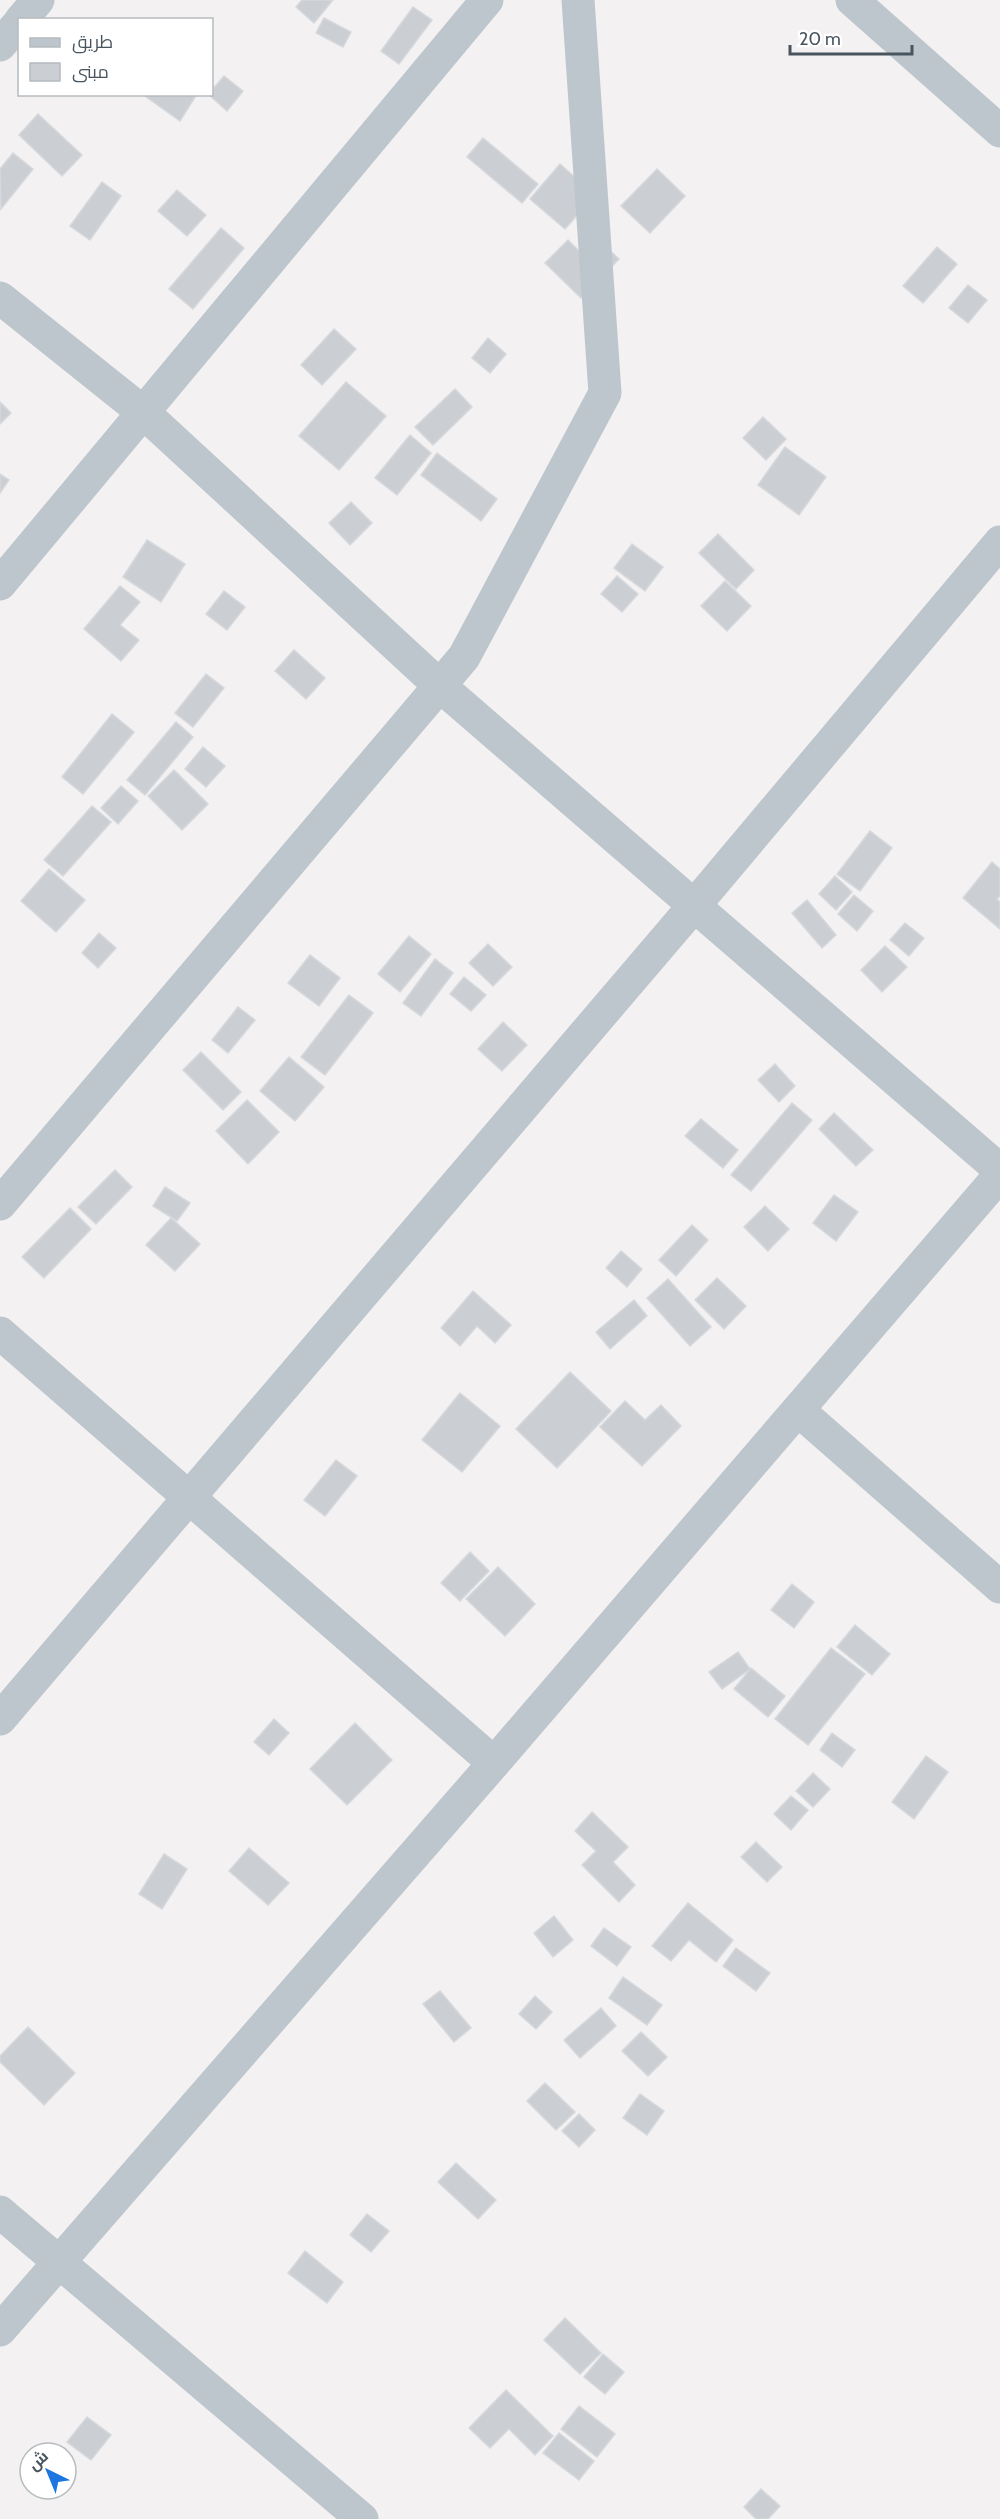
<svg xmlns="http://www.w3.org/2000/svg" width="1000" height="2519" viewBox="0 0 1000 2519" font-family="Cabin,Cairo,sans-serif">
  <style>
    .building { fill: #cbced3; stroke: #d5d8dc; stroke-width: 1.5 }
    .lines { fill: none; stroke-linecap: round; stroke-linejoin: round }
    .minor { stroke: #bdc6cd; stroke-width: 33 }
  </style>
  <rect width="100%" height="100%" fill="#f3f1f1"/>
  <!-- building -->
  <g class="building">
    <polygon points="302,0 333,0 314,23 296,7"/>
    <polygon points="413,7 432,20 399,64 381,51"/>
    <polygon points="324,18 351,32 343,47 316,33"/>
    <polygon points="224,76 243,91 227,111 208,94 212,94 212,90"/>
    <polygon points="142,94 197,94 180,121"/>
    <polygon points="38,114 82,155 62,176 19,135"/>
    <polygon points="483,138 538,184 522,203 467,157"/>
    <polygon points="13,153 33,169 1,209 0,169"/>
    <polygon points="560,164 595,195 565,229 530,199"/>
    <polygon points="657,169 685,196 650,233 621,206"/>
    <polygon points="102,182 121,196 90,240 70,226"/>
    <polygon points="177,190 206,215 187,236 158,211"/>
    <polygon points="221,228 244,248 193,309 169,289"/>
    <polygon points="568,240 588,260 603,244 619,259 581,298 545,263"/>
    <polygon points="937,247 957,264 923,303 903,286"/>
    <polygon points="968,285 987,300 968,323 949,308"/>
    <polygon points="334,329 356,349 322,385 301,365"/>
    <polygon points="488,338 506,354 490,373 472,358"/>
    <polygon points="346,382 386,416 339,470 299,436"/>
    <polygon points="455,389 472,407 433,445 415,427"/>
    <polygon points="0,402 11,413 0,424"/>
    <polygon points="763,417 786,439 766,460 743,438"/>
    <polygon points="410,435 431,453 397,495 375,478"/>
    <polygon points="785,447 826,477 799,515 758,485"/>
    <polygon points="437,453 497,499 481,521 421,475"/>
    <polygon points="0,474 9,480 0,493"/>
    <polygon points="351,502 372,523 350,545 329,523"/>
    <polygon points="718,534 754,570 736,589 699,553"/>
    <polygon points="147,540 185,564 161,602 123,577"/>
    <polygon points="632,544 663,567 645,591 614,568"/>
    <polygon points="617,576 638,594 622,612 601,594"/>
    <polygon points="725,581 751,606 727,631 701,606"/>
    <polygon points="120,586 140,602 120,625 139,640 121,661 84,629"/>
    <polygon points="224,591 245,607 227,630 206,614"/>
    <polygon points="294,650 325,678 306,699 275,671"/>
    <polygon points="206,674 224,688 193,727 175,713"/>
    <polygon points="112,714 134,732 83,794 62,777"/>
    <polygon points="176,722 193,737 145,795 127,780"/>
    <polygon points="203,747 225,766 206,787 185,769"/>
    <polygon points="174,770 208,804 182,830 148,796"/>
    <polygon points="121,786 138,801 118,824 101,808"/>
    <polygon points="92,806 111,822 63,876 44,860"/>
    <polygon points="870,831 892,848 860,891 837,874"/>
    <polygon points="992,862 1000,869 1000,896 997,899 1000,902 1000,929 963,898"/>
    <polygon points="49,869 85,900 56,932 21,901"/>
    <polygon points="835,876 852,892 836,910 819,894"/>
    <polygon points="854,895 873,911 857,931 838,914"/>
    <polygon points="807,900 836,935 822,948 792,913"/>
    <polygon points="905,923 924,938 909,956 890,940"/>
    <polygon points="99,933 116,948 98,968 82,953"/>
    <polygon points="409,936 431,954 400,992 378,974"/>
    <polygon points="488,944 512,967 493,986 469,963"/>
    <polygon points="885,946 907,967 882,992 861,970"/>
    <polygon points="310,955 340,978 319,1006 288,983"/>
    <polygon points="435,959 453,973 421,1016 403,1003"/>
    <polygon points="464,977 486,995 471,1011 450,994"/>
    <polygon points="349,995 373,1013 325,1075 301,1057"/>
    <polygon points="238,1007 255,1020 228,1053 212,1040"/>
    <polygon points="503,1022 527,1045 502,1071 478,1049"/>
    <polygon points="201,1052 241,1092 223,1110 183,1070"/>
    <polygon points="289,1057 324,1087 295,1121 260,1091"/>
    <polygon points="775,1064 795,1086 779,1102 758,1080"/>
    <polygon points="247,1100 279,1132 248,1164 216,1131"/>
    <polygon points="792,1103 812,1120 751,1191 731,1175"/>
    <polygon points="834,1113 873,1150 856,1166 819,1129"/>
    <polygon points="701,1119 738,1150 723,1168 685,1136"/>
    <polygon points="115,1170 132,1187 96,1224 78,1207"/>
    <polygon points="165,1187 190,1203 177,1221 153,1206"/>
    <polygon points="834,1195 858,1212 836,1241 813,1223"/>
    <polygon points="765,1206 789,1229 768,1251 744,1227"/>
    <polygon points="70,1208 91,1229 44,1278 22,1257"/>
    <polygon points="171,1218 200,1244 175,1271 146,1245"/>
    <polygon points="692,1225 708,1240 676,1276 659,1260"/>
    <polygon points="621,1251 642,1269 627,1287 606,1268"/>
    <polygon points="717,1278 746,1306 724,1329 695,1300"/>
    <polygon points="668,1279 711,1327 690,1346 647,1298"/>
    <polygon points="473,1291 511,1325 495,1343 477,1326 460,1346 441,1328"/>
    <polygon points="634,1300 647,1316 610,1349 596,1332"/>
    <polygon points="570,1372 611,1411 557,1468 516,1429"/>
    <polygon points="460,1393 500,1426 462,1472 422,1440"/>
    <polygon points="625,1401 645,1420 661,1405 681,1426 642,1466 600,1427"/>
    <polygon points="336,1460 357,1476 325,1516 304,1500"/>
    <polygon points="470,1552 489,1571 460,1601 441,1583"/>
    <polygon points="498,1567 535,1604 505,1636 466,1599"/>
    <polygon points="792,1584 814,1602 794,1628 771,1610"/>
    <polygon points="855,1625 890,1654 872,1675 837,1647"/>
    <polygon points="831,1648 865,1674 808,1745 775,1719"/>
    <polygon points="738,1652 750,1669 722,1689 709,1672"/>
    <polygon points="751,1668 785,1696 768,1717 734,1689"/>
    <polygon points="274,1719 289,1733 269,1755 254,1742"/>
    <polygon points="355,1723 392,1760 347,1805 310,1769"/>
    <polygon points="832,1733 855,1750 842,1767 820,1750"/>
    <polygon points="926,1756 948,1772 914,1819 892,1802"/>
    <polygon points="813,1773 830,1789 813,1807 796,1791"/>
    <polygon points="791,1796 808,1810 791,1830 774,1814"/>
    <polygon points="592,1812 628,1847 613,1862 635,1885 619,1902 582,1865 596,1851 575,1831"/>
    <polygon points="756,1842 782,1867 767,1882 741,1857"/>
    <polygon points="249,1848 289,1883 268,1905 229,1871"/>
    <polygon points="164,1854 187,1869 162,1909 139,1894"/>
    <polygon points="688,1903 733,1940 716,1962 689,1940 671,1961 652,1946"/>
    <polygon points="554,1916 573,1940 553,1957 534,1933"/>
    <polygon points="604,1928 631,1947 617,1966 591,1946"/>
    <polygon points="736,1948 770,1973 756,1991 723,1966"/>
    <polygon points="623,1977 662,2005 647,2025 609,1998"/>
    <polygon points="440,1991 471,2028 454,2042 423,2004"/>
    <polygon points="535,1996 552,2012 536,2029 519,2014"/>
    <polygon points="601,2008 616,2026 580,2058 564,2040"/>
    <polygon points="28,2027 75,2073 44,2105 0,2062 0,2056"/>
    <polygon points="641,2032 667,2057 648,2076 622,2051"/>
    <polygon points="545,2083 575,2112 556,2130 527,2101"/>
    <polygon points="640,2094 664,2111 647,2135 623,2118"/>
    <polygon points="579,2114 595,2130 579,2147 562,2131"/>
    <polygon points="456,2163 496,2200 478,2219 438,2182"/>
    <polygon points="367,2214 389,2231 371,2252 350,2235"/>
    <polygon points="305,2251 343,2282 327,2303 288,2273"/>
    <polygon points="565,2318 601,2353 580,2374 544,2340"/>
    <polygon points="603,2354 624,2372 605,2394 584,2377"/>
    <polygon points="506,2390 553,2436 535,2455 509,2429 490,2448 469,2428"/>
    <polygon points="579,2406 615,2434 597,2457 561,2429"/>
    <polygon points="87,2417 111,2435 91,2460 67,2442"/>
    <polygon points="559,2433 594,2461 579,2480 543,2453"/>
    <polygon points="761,2489 780,2506 768,2519 756,2519 744,2507"/>
  </g>
  <g class="lines">
    <!-- minor -->
    <g class="minor">
      <polyline points="852,0 1000,131"/>
      <polyline points="21,20 38,0"/>
      <polyline points="0,45 20,22"/>
      <polyline points="0,298 144,413 440,686 1000,1170"/>
      <polyline points="0,584 487,0"/>
      <polyline points="0,1204 464,657 605,393 578,0"/>
      <polyline points="0,1333 494,1763"/>
      <polyline points="798,1410 1000,1587"/>
      <polyline points="0,1719 710,887 1000,542"/>
      <polyline points="0,2212 362,2519"/>
      <polyline points="0,2330 494,1763 1000,1175"/>
    </g>
  </g>
  <!-- legend -->
  <rect x="18" y="18" width="195" height="78" fill="#ffffff" stroke="#b6bbbf" stroke-width="1.5"/>
  <rect x="30" y="38" width="30" height="9" fill="#bdc6cd" stroke="#b6bbbf" stroke-width="1.5"/>
  <text x="72" y="48" font-size="18" fill="#49555e">طريق</text>
  <rect x="30" y="63" width="30" height="18" fill="#cbced3" stroke="#b6bbbf" stroke-width="1.5"/>
  <text x="72" y="78" font-size="18" fill="#49555e">مبنى</text>
  <!-- north arrow -->
  <g transform="translate(48 2471) rotate(317)"><circle r="28" fill="#ffffff" stroke="#b6bbbf" stroke-width="1.5"/>
  <path d="M0-4.5L10 22L0 15L-10 22Z" fill="#1e76e1"/>
  <text y="-9" font-size="16" font-weight="bold" text-anchor="middle" fill="#49555e">ش</text>
  </g>
  <!-- scale -->
  <path d="M790 45v9h122v-9" fill="none" stroke="#49555e" stroke-width="3"/>
  <text x="799" y="45" font-size="18" fill="#49555e" stroke="#ffffff" stroke-width="4.5" paint-order="stroke">20 m</text>
</svg>
